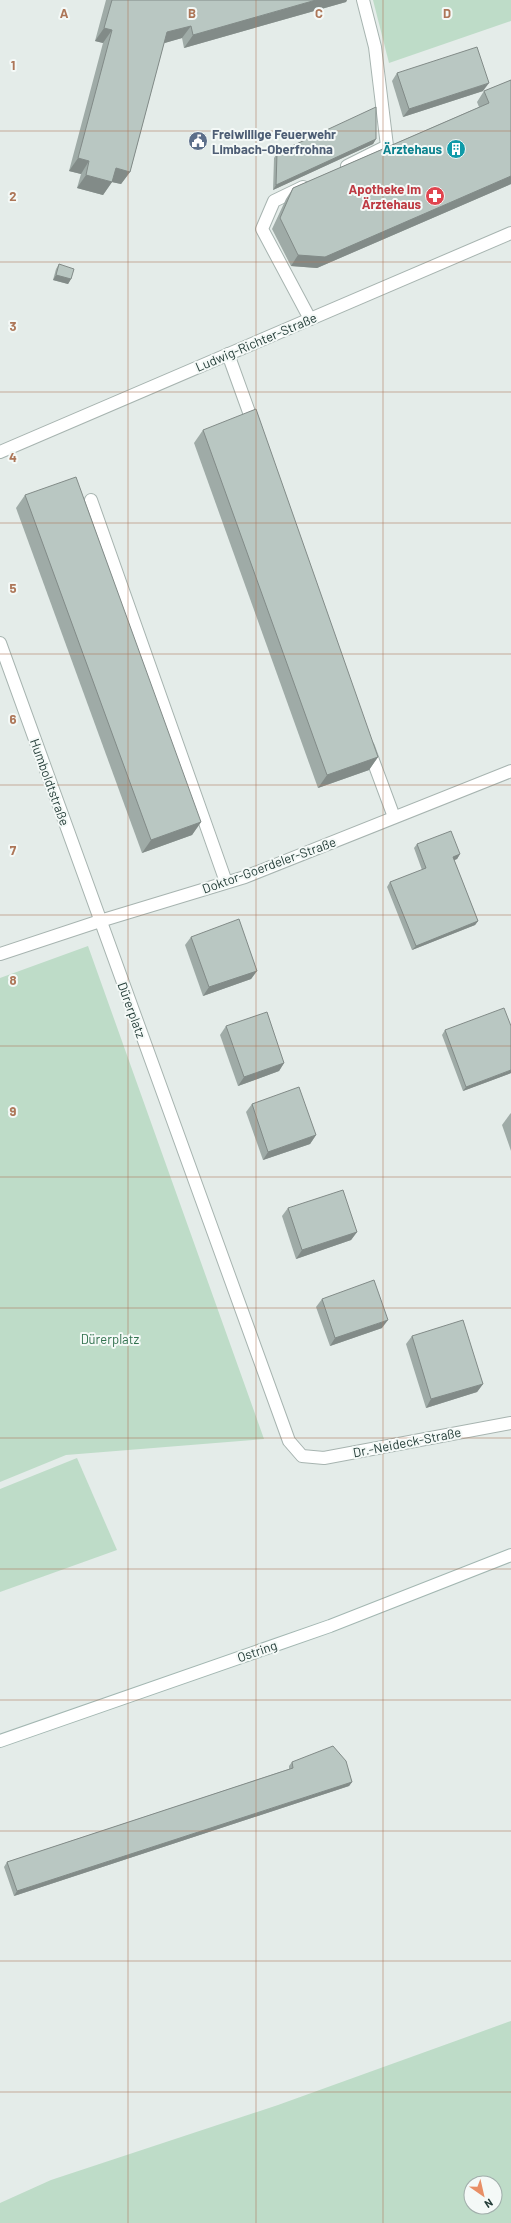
<svg xmlns="http://www.w3.org/2000/svg" width="511" height="2223" viewBox="0 0 511 2223" font-family="Barlow,sans-serif">
  <style>
    .green { fill: #bedcc8; fill-rule: evenodd }
    .lines { fill: none; stroke-linecap: round; stroke-linejoin: round }
    .lane-casing { stroke: #a7b4b0; stroke-width: 14 }
    .street-casing { stroke: #a7b4b0; stroke-width: 14 }
    .secondary-casing { stroke: #a3b7b2; stroke-width: 14 }
    .lane { stroke: #fff; stroke-width: 12 }
    .street { stroke: #fff; stroke-width: 12 }
    .secondary { stroke: #fff; stroke-width: 12 }
    .wall { fill: #9faba7 }
    .shaded-wall { fill: #828b88 }
    .building { fill: #b9c7c2; stroke: #828b88 }
    .grid { fill: none; stroke: #ad7658; stroke-width: 1; stroke-opacity: 0.55 }
    .labels { text-anchor: middle; dominant-baseline: central; stroke-width: 4; stroke-linejoin: round; paint-order: stroke }
    .service-label { font-size: 13px; font-weight: bold; fill: #4e5e75; stroke: #f4f9f7; text-anchor: start }
    .culture-label { font-size: 13px; font-weight: bold; fill: #0d838f; stroke: #f4f9f7; text-anchor: end }
    .health-label { font-size: 13px; font-weight: bold; fill: #be3a42; stroke: #f4f9f7; text-anchor: end }
    .street-label { font-size: 13px; fill: #243d38; stroke: #f4f9f7 }
    .park-label { font-size: 13px; fill: #31714e; stroke: #f4f9f7 }
    .grid-label { font-size: 13px; text-anchor: middle; font-weight: bold; fill: #ad7658; stroke: #f4f9f7; stroke-width: 4; stroke-linejoin: round; paint-order: stroke }
  </style>
  <rect width="100%" height="100%" fill="#e4ece9"/>
  <!-- green -->
  <g class="green">
    <polygon points="373,0 511,0 511,21 389,63"/>
    <polygon points="88,946 264,1439 66,1455 0,1482 0,978"/>
    <polygon points="77,1458 117,1550 0,1592 0,1489"/>
    <path d="M511,2021v202h-511v-20l51,-23 227,-75zM471,2183h24v24h-24z"/>
  </g>
  <g class="lines">
    <defs>
      <g id="lane">
        <polyline points="347,166 387,146 375,47 363,0"/>
        <polyline points="303,187 274,201 262,229 310,319"/>
        <polyline points="228,354 254,426"/>
        <polyline points="91,500 226,882"/>
        <polyline points="368,747 394,817"/>
      </g>
      <g id="street">
        <polyline points="0,452 511,233"/>
        <polyline points="0,643 289,1441 302,1456 324,1458 511,1423"/>
        <polyline points="0,954 100,921 245,877 511,771"/>
      </g>
      <polyline id="secondary" points="0,1741 330,1626 511,1555"/>
    </defs>
    <!-- lane casing -->
    <use href="#lane" class="lane-casing"/>
    <!-- street casing -->
    <use href="#street" class="street-casing"/>
    <!-- secondary casing -->
    <use href="#secondary" class="secondary-casing"/>
    <!-- lane -->
    <use href="#lane" class="lane"/>
    <!-- street -->
    <use href="#street" class="street"/>
    <!-- secondary -->
    <use href="#secondary" class="secondary"/>
  </g>
  <!-- wall -->
  <g class="wall">
    <polygon points="106,0 347,0 346,2 184,48 182,38 164,43 130,172 121,184 112,182 103,195 77,188 81,174 69,171 103,43 95,41"/>
    <polygon points="397,73 483,91 403,117 392,81"/>
    <polygon points="511,80 511,184 317,268 291,266 272,229 286,199 293,188 479,107 477,102 484,91"/>
    <polygon points="376,139 373,144 273,190 274,158 277,153"/>
    <polygon points="59,264 71,279 68,284 53,280 56,269"/>
    <polygon points="203,430 378,757 369,770 318,788 194,443"/>
    <polygon points="25,495 201,822 192,835 142,853 16,508"/>
    <polygon points="417,844 460,854 457,859 454,860 478,921 475,925 412,950 387,887 390,882 422,870 414,848"/>
    <polygon points="191,937 257,971 251,979 203,996 185,945"/>
    <polygon points="226,1026 284,1063 279,1071 238,1086 220,1035"/>
    <polygon points="511,1026 511,1073 463,1091 442,1035 445,1030"/>
    <polygon points="252,1104 316,1135 310,1144 263,1160 246,1112"/>
    <polygon points="511,1113 511,1151 502,1125 510,1114"/>
    <polygon points="288,1208 357,1232 351,1240 296,1259 282,1216"/>
    <polygon points="322,1299 382,1328 330,1346 316,1307"/>
    <polygon points="412,1336 483,1384 477,1392 426,1408 406,1344"/>
    <polygon points="292,1762 352,1782 349,1786 14,1896 4,1867 7,1862 289,1769 289,1766"/>
  </g>
  <!-- shaded-wall -->
  <g class="shaded-wall">
    <polygon points="316,0 347,0 346,2 184,48 193,35"/>
    <polygon points="191,26 182,38 158,45 167,32"/>
    <polygon points="104,28 112,30 103,43 95,41"/>
    <polygon points="489,83 483,91 403,117 409,109"/>
    <polygon points="376,139 373,144 273,190 276,185"/>
    <polygon points="78,158 89,161 81,174 69,171"/>
    <polygon points="116,168 130,172 121,184 107,181"/>
    <polygon points="86,175 112,182 103,195 77,188"/>
    <polygon points="511,176 511,184 317,268 291,266 298,255"/>
    <polygon points="56,275 71,279 68,284 53,280"/>
    <polygon points="378,757 369,770 318,788 327,775"/>
    <polygon points="201,822 192,835 142,853 151,840"/>
    <polygon points="460,854 457,859 450,862 453,857"/>
    <polygon points="478,921 475,925 412,950 416,946"/>
    <polygon points="257,971 251,979 203,996 209,987"/>
    <polygon points="284,1063 279,1071 238,1086 244,1077"/>
    <polygon points="511,1070 511,1073 463,1091 466,1087"/>
    <polygon points="316,1135 310,1144 263,1160 268,1152"/>
    <polygon points="357,1232 351,1240 296,1259 302,1250"/>
    <polygon points="388,1320 382,1328 330,1346 335,1338"/>
    <polygon points="483,1384 477,1392 426,1408 431,1399"/>
    <polygon points="352,1782 349,1786 14,1896 17,1891"/>
  </g>
  <!-- building -->
  <g class="building">
    <polygon points="112,0 316,0 193,35 191,26 167,32 130,172 116,168 112,182 86,175 89,161 78,158 112,30 104,28"/>
    <polygon points="477,47 489,83 409,109 397,73"/>
    <polygon points="511,80 511,176 325,257 298,255 280,218 293,188 489,103 484,91"/>
    <polygon points="376,107 376,139 276,185 277,153"/>
    <polygon points="59,264 74,269 71,279 56,275"/>
    <polygon points="256,409 378,757 327,775 203,430"/>
    <polygon points="76,477 201,822 151,840 25,495"/>
    <polygon points="451,831 460,854 453,857 478,921 416,946 390,882 426,868 417,844"/>
    <polygon points="239,919 257,971 209,987 191,937"/>
    <polygon points="504,1008 511,1026 511,1070 466,1087 445,1030"/>
    <polygon points="267,1012 284,1063 244,1077 226,1026"/>
    <polygon points="299,1087 316,1135 268,1152 252,1104"/>
    <polygon points="343,1190 357,1232 302,1250 288,1208"/>
    <polygon points="374,1280 388,1320 335,1338 322,1299"/>
    <polygon points="463,1320 483,1384 431,1399 412,1336"/>
    <polygon points="333,1746 346,1761 352,1782 17,1891 7,1862 293,1768 292,1762"/>
  </g>
  <!-- grid -->
  <path class="grid" d="M128,0v2223M256,0v2223M383,0v2223M0,131h511M0,262h511M0,392h511M0,523h511M0,654h511M0,785h511M0,915h511M0,1046h511M0,1177h511M0,1308h511M0,1438h511M0,1569h511M0,1700h511M0,1831h511M0,1961h511M0,2092h511"/>
  <!-- icons -->
  <defs>
    <symbol id="civic-disc" viewBox="-11 -11 22 22"><circle r="9.5" fill="#5c6f8a" stroke="#f4f9f7"/><path d="M-.6-6.5H3V-4.5H.6V-3L4-1V1h2V6H-6V1h2V-1L-.6-3ZM-1.2 2.5V6h2.4V2.5Z" fill="#fff"/></symbol>
    <symbol id="building-disc" viewBox="-11 -11 22 22"><circle r="9.5" fill="#0f9aa8" stroke="#f4f9f7"/><path d="M-4-6H4V6H1V3H-1V6H-4ZM-2.5-4.3h1.7v1.8h-1.7ZM.8-4.3h1.7v1.8H.8ZM-2.5-1h1.7V.8h-1.7ZM.8-1h1.7V.8H.8Z" fill="#fff"/></symbol>
    <symbol id="pharmacy-disc" viewBox="-11 -11 22 22"><circle r="9.5" fill="#e0444e" stroke="#f4f9f7"/><path d="M-2-6h4v4h4v4h-4v4h-4v-4h-4v-4h4Z" fill="#fff"/></symbol>
  </defs>
  <g fill-rule="evenodd">
    <use href="#civic-disc" x="187" y="130" width="22" height="22"/>
    <use href="#building-disc" x="445" y="138" width="22" height="22"/>
    <use href="#pharmacy-disc" x="424" y="185" width="22" height="22"/>
  </g>
  <g class="labels">
    <!-- service labels -->
    <g class="service-label">
      <text x="212" y="134">Freiwillige Feuerwehr<tspan x="212" dy="15">Limbach-Oberfrohna</tspan></text>
    </g>
    <!-- culture labels -->
    <g class="culture-label">
      <text x="442" y="149">Ärztehaus</text>
    </g>
    <!-- health labels -->
    <g class="health-label">
      <text x="421" y="189">Apotheke im<tspan x="421" dy="15">Ärztehaus</tspan></text>
    </g>
    <!-- street labels -->
    <g class="street-label">
      <text transform="translate(256 342) rotate(-23)">Ludwig-Richter-Straße</text>
      <text transform="translate(50 782) rotate(70)">Humboldtstraße</text>
      <text transform="translate(269 865) rotate(-20)">Doktor-Goerdeler-Straße</text>
      <text transform="translate(132 1010) rotate(70)">Dürerplatz</text>
      <text transform="translate(407 1442) rotate(-11)">Dr.-Neideck-Straße</text>
      <text transform="translate(257 1651) rotate(-19)">Ostring</text>
    </g>
    <!-- park labels -->
    <g class="park-label">
      <text x="110" y="1339">Dürerplatz</text>
    </g>
  </g>
  <g class="grid-label">
    <text x="64" y="18">A</text>
    <text x="192" y="18">B</text>
    <text x="319" y="18">C</text>
    <text x="447" y="18">D</text>
    <text x="13" y="70">1</text>
    <text x="13" y="201">2</text>
    <text x="13" y="331">3</text>
    <text x="13" y="462">4</text>
    <text x="13" y="593">5</text>
    <text x="13" y="724">6</text>
    <text x="13" y="855">7</text>
    <text x="13" y="985">8</text>
    <text x="13" y="1116">9</text>
  </g>
  <!-- north arrow -->
  <g transform="translate(483 2195) rotate(146)"><circle r="19" fill="#f4f9f7" stroke="#a1aeab"/>
  <path d="M0-3L7 15L0 10L-7 15Z" fill="#e88f66"/>
  <text y="-6" font-size="11" font-weight="bold" text-anchor="middle" fill="#243d38">N</text>
  </g>
</svg>
